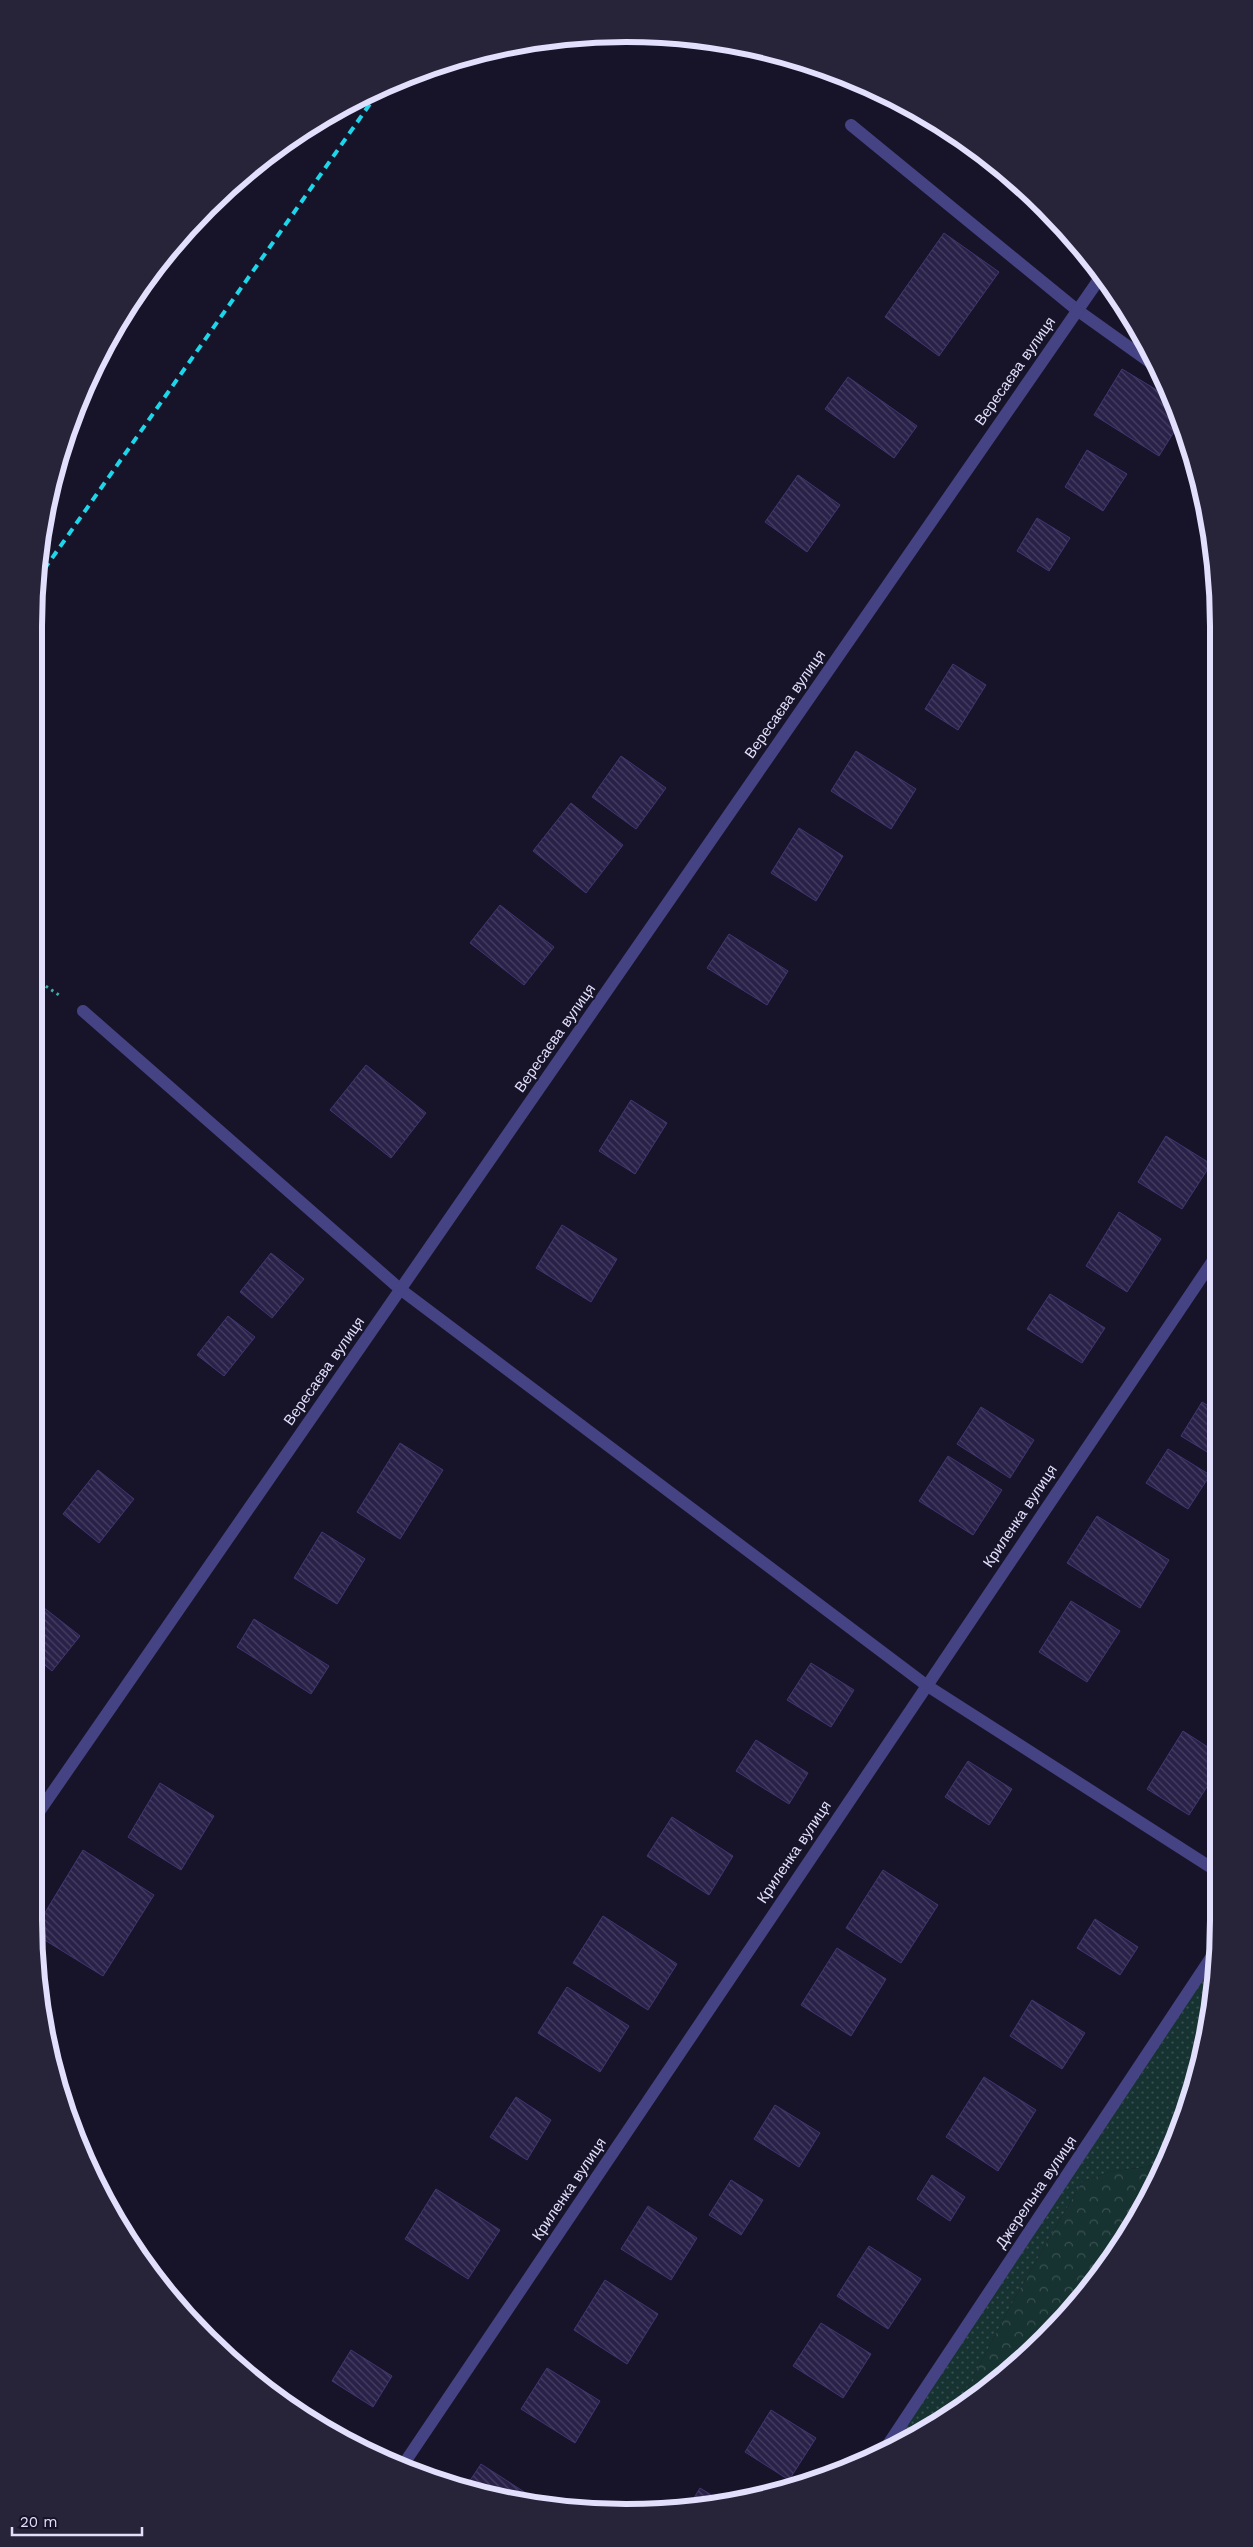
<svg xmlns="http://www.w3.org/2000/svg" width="1253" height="2547" viewBox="0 0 1253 2547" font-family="'Work Sans',sans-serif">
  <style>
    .grass { fill: url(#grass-dots) }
    .forest { fill: url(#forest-crowns) }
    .building { fill: url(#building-back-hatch); stroke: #413672 }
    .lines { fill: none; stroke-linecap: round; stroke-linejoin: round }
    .path { stroke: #3db1a9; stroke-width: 3; stroke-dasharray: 2.5 4; stroke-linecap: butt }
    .minor { stroke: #454383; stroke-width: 12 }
    .rail { stroke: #1ed6e9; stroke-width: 4; stroke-dasharray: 8 6; stroke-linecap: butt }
    .labels { text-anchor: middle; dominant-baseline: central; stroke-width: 4.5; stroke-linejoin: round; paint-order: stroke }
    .street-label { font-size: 15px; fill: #e2dffc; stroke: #171429 }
    .rim { fill: none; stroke: #e2dffc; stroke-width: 6 }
  </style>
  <defs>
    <pattern id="grass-dots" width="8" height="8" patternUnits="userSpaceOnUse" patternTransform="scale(1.25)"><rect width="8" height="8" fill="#173331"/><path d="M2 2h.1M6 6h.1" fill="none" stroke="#385050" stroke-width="1.8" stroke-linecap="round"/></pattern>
    <pattern id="forest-crowns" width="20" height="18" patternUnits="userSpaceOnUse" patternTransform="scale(1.25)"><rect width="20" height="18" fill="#173331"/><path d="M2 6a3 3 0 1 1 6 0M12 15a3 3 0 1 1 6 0" fill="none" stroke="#385050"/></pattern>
    <pattern id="building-back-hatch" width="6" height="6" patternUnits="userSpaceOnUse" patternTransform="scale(1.25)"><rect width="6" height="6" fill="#292148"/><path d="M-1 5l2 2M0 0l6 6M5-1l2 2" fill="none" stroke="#484163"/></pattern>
  </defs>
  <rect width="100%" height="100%" fill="#171429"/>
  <!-- grass -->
  <polygon class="grass" points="1217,1956 1199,2074 1174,2140 1159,2165 1109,2172 1082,2182 1017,2294 955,2411 889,2452"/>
  <!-- forest -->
  <path class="forest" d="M1174,2140c-5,14 -9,29 -16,43 -41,86 -122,178 -203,228l62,-117 65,-112 27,-10 50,-7z"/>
  <!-- building -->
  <g class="building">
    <polygon points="944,233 999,272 939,356 885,317"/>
    <polygon points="1122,369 1175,401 1180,422 1159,456 1094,415"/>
    <polygon points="848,377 917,426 894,458 825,409"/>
    <polygon points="1087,450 1127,474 1103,511 1065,487"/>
    <polygon points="798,475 840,505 807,552 765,522"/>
    <polygon points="1037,518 1070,538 1049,571 1017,551"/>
    <polygon points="953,664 986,685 958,730 925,709"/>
    <polygon points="856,751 916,789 891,829 831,791"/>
    <polygon points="621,756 666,788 636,829 592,797"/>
    <polygon points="571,803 623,845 586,893 533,851"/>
    <polygon points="799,828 843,856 816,901 771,873"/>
    <polygon points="500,905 554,947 524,985 470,943"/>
    <polygon points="729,934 788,971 767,1005 707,968"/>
    <polygon points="366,1065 426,1113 391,1158 330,1110"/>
    <polygon points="631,1100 667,1123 635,1174 599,1151"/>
    <polygon points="1166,1136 1211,1164 1182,1209 1138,1182"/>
    <polygon points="1119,1212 1161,1239 1127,1292 1086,1266"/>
    <polygon points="562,1225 617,1259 591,1302 536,1268"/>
    <polygon points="271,1253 304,1279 272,1318 240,1292"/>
    <polygon points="1050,1294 1105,1328 1082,1363 1027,1329"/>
    <polygon points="228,1316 255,1337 224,1376 197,1355"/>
    <polygon points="1202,1402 1217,1411 1217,1458 1181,1436"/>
    <polygon points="981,1407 1034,1440 1010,1478 957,1444"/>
    <polygon points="400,1443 443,1470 400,1539 357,1512"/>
    <polygon points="1168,1449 1210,1475 1188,1509 1146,1483"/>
    <polygon points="948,1456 1002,1490 973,1535 919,1501"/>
    <polygon points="98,1470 134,1499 99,1543 63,1514"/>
    <polygon points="1097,1516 1169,1560 1140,1608 1067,1563"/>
    <polygon points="322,1532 365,1559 337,1604 294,1578"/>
    <polygon points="34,1600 80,1636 52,1671 34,1656"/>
    <polygon points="1071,1601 1120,1631 1087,1682 1039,1652"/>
    <polygon points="254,1619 329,1666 311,1694 237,1647"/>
    <polygon points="811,1663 854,1690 831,1727 787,1700"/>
    <polygon points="1183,1731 1217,1753 1217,1771 1189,1815 1147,1789"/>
    <polygon points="756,1740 808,1773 789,1804 736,1771"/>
    <polygon points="968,1761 1012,1789 989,1825 945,1797"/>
    <polygon points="160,1783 214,1816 181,1870 128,1837"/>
    <polygon points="672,1817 733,1856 709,1895 647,1856"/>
    <polygon points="83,1850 154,1895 103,1976 35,1934 35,1929"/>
    <polygon points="883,1870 938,1905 901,1963 846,1928"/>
    <polygon points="603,1916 677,1964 648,2010 573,1963"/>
    <polygon points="1095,1919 1138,1947 1120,1975 1077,1948"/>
    <polygon points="837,1948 886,1979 851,2036 801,2005"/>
    <polygon points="567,1987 629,2026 600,2072 538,2033"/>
    <polygon points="1032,2000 1085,2033 1062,2069 1010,2036"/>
    <polygon points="42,2007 51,2013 44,2024"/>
    <polygon points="984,2077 1036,2110 998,2171 946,2137"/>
    <polygon points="516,2097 551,2120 527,2160 490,2137"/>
    <polygon points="775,2105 820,2133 799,2167 754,2139"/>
    <polygon points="932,2175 965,2197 950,2221 917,2199"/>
    <polygon points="731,2180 763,2200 741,2235 709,2215"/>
    <polygon points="436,2189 500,2230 468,2279 405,2239"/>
    <polygon points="648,2206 697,2238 671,2280 621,2249"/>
    <polygon points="869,2246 921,2279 888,2329 837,2296"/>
    <polygon points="605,2280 658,2314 627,2364 574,2330"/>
    <polygon points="821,2323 871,2354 843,2398 793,2366"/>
    <polygon points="351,2350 392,2376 373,2407 332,2381"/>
    <polygon points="547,2368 600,2401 575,2443 521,2409"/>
    <polygon points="771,2410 816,2438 789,2480 745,2452"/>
    <polygon points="481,2464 529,2495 524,2504 465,2488"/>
    <polygon points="700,2488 724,2503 704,2508 687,2509"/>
  </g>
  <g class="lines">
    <!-- path -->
    <polyline class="path" points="35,979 59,995"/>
    <!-- minor -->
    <g class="minor">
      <polyline points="851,125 1077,310 1154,365"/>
      <polyline points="83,1011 400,1289 926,1685 1218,1872"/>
      <polyline points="34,1819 1102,275"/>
      <polyline points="881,2455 1218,1947"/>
      <polyline points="401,2468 1216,1256"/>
    </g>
    <!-- rail -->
    <polyline class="rail" points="36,581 379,91"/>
  </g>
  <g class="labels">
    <!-- street labels -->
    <g class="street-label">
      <text transform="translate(1015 371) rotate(-55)">Вересаєва вулиця</text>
      <text transform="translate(785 704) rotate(-55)">Вересаєва вулиця</text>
      <text transform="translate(555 1038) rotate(-55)">Вересаєва вулиця</text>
      <text transform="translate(324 1371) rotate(-55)">Вересаєва вулиця</text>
      <text transform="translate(1020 1516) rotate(-56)">Криленка вулиця</text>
      <text transform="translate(794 1852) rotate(-56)">Криленка вулиця</text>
      <text transform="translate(569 2189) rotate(-56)">Криленка вулиця</text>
      <text transform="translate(1036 2192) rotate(-56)">Джерельна вулиця</text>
    </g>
  </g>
  <!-- crop -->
  <path d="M0 0H1253V2547H0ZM626 42H626A584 584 0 0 1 1210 626V1920A584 584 0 0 1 626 2504H626A584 584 0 0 1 42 1920V626A584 584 0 0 1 626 42Z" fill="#27243a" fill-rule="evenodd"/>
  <path class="rim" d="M626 42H626A584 584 0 0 1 1210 626V1920A584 584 0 0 1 626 2504H626A584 584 0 0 1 42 1920V626A584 584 0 0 1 626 42Z"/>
  <!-- scale -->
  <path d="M12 2527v8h130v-8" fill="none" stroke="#e2dffc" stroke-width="2.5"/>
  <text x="20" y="2527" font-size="15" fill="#e2dffc" stroke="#171429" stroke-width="4" paint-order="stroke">20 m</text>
</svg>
